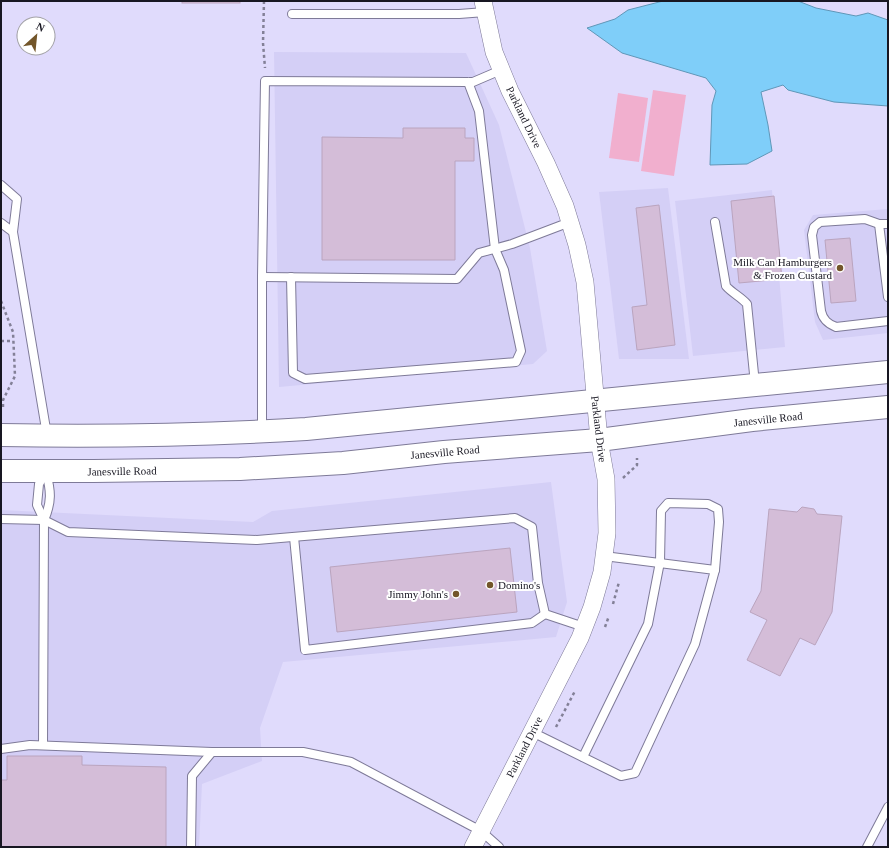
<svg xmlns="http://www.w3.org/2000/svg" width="889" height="848" viewBox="0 0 889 848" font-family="'Times New Roman',serif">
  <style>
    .built { fill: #d4cff6 }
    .green { fill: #f1afce }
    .water { fill: #7fcef9; stroke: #6097b8 }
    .building { fill: #d4bdd8; stroke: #baa4be }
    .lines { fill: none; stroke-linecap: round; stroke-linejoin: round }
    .lane-casing { stroke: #7e7a98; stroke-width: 10 }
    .street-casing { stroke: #7e7a98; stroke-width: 18 }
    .secondary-casing { stroke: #7e7a98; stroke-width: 24 }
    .path { stroke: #838097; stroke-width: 2.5; stroke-dasharray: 3 3; stroke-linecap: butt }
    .lane { stroke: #fff; stroke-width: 8 }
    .street { stroke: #fff; stroke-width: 17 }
    .secondary { stroke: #fff; stroke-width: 22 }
    .poi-dot { fill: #73562a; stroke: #fff; stroke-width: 1.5 }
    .labels { text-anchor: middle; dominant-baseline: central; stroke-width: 4; stroke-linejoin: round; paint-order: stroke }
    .street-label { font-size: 11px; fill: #181722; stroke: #fff }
    .poi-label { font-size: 11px; fill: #181722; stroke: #fff; text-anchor: end }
  </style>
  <rect width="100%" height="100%" fill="#e0dbfc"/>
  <!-- built -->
  <g class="built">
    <polygon points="274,52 466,53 499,125 530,248 547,351 533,364 279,387"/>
    <polygon points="668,188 689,359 619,359 599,192"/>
    <polygon points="772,190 785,347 693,356 675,201"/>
    <polygon points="888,209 888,333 823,340 815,322 804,230 813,215"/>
    <polygon points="551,482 567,602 556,637 283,662 260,728 262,761 202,784 199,847 1,847 1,510 253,522 272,511"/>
  </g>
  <!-- green -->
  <g class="green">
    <polygon points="653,90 686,95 674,176 641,171"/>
    <polygon points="618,93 648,98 639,162 609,158"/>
  </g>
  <!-- water -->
  <polygon class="water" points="663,1 798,1 816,8 856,16 868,13 888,20 888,106 834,102 788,90 783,85 761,92 768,125 772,151 747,164 710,165 712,105 716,91 706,78 622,53 587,28 615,19 628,10"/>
  <!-- building -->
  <g class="building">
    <rect x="182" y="1" width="58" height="2"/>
    <polygon points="403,128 465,128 465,138 474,138 474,161 455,161 455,260 322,260 322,137 403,138"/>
    <polygon points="774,196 782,279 739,283 731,201"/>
    <polygon points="659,205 675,345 637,350 632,307 647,305 636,208"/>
    <polygon points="850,238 856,301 831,303 825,240"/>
    <polygon points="802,507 814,509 817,514 842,516 832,612 815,645 800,638 780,676 747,660 767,620 750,612 761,591 769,509 797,512"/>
    <polygon points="510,548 517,612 337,632 330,567"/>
    <polygon points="7,756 82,756 82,765 166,767 166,847 1,847 1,780 7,780"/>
  </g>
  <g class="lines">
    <defs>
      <g id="lane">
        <polyline points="292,14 459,14 485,12"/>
        <polyline points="1,185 17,199 13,232"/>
        <path d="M715,222l11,64c6,7 15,11 21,18l8,80"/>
        <polyline points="1,223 13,232 47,435"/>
        <path d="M879,224l-14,-5 -45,3 -6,5 -2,8 9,76c2,9 7,13 15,16l52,-6"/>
        <polyline points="888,224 879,224 888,297"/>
        <polyline points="262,277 457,279 479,253 512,244 570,222"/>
        <polyline points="291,277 293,373 305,379 516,362 521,351 504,270 495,249 479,111 468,82"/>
        <polyline points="262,431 262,277 265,81 468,82 473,82 501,70"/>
        <polyline points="1,519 44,520 68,532 257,540 515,518 532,527 538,583 545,614 584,627"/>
        <polyline points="44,520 37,505 39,484 46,472"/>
        <polyline points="294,537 305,650 532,623 545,614"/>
        <polyline points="532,732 621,776 635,773 695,644 715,570 604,556"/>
        <path d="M43,745l1,-225c8,-18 7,-29 2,-48"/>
        <polyline points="1,749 30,745 212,752"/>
        <polyline points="583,757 648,624 660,562 661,511 668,503 708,504 718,509 719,522 715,570"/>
        <polyline points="191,847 192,776 212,752 303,752 351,762 481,831 499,847"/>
        <polyline points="867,847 888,807"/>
      </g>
      <polyline id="street" points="473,847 580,638 592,607 602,572 607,533 606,479 599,440 585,282 577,245 565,206 546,163 510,91 494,52 483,1"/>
      <g id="secondary">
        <path d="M1,435c102,2 204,0 305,-6l582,-57"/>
        <polyline points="1,471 94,471 240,469 343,463 444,452 599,440 752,420 888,407"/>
      </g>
    </defs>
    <!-- lane casing -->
    <use href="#lane" class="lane-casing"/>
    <!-- street casing -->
    <use href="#street" class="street-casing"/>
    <!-- secondary casing -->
    <use href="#secondary" class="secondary-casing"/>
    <!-- path -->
    <g class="path">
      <polyline points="264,1 263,43 265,68"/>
      <polyline points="1,301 13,332 15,376 3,400 3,408"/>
      <polyline points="1,341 13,341"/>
      <polyline points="623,478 637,465 637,458"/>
      <polyline points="613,604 619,582"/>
      <polyline points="605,627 609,616"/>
      <polyline points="556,727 575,691"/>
    </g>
    <!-- lane -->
    <use href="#lane" class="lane"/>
    <!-- street -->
    <use href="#street" class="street"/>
    <!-- secondary -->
    <use href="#secondary" class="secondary"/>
  </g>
  <!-- markers -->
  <g class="poi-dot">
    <circle cx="840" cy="268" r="4"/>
    <circle cx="490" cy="585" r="4"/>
    <circle cx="456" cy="594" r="4"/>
  </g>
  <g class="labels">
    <!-- street labels -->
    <g class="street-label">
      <text transform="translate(524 117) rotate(64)">Parkland Drive</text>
      <text transform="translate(768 419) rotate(-6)">Janesville Road</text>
      <text transform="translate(599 429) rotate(83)">Parkland Drive</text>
      <text transform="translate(445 452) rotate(-5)">Janesville Road</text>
      <text transform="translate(122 471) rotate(-1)">Janesville Road</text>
      <text transform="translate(524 747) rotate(-63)">Parkland Drive</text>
    </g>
    <!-- poi labels -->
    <g class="poi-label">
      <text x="832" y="262">Milk Can Hamburgers<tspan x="832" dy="13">&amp; Frozen Custard</tspan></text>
      <text x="498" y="585" text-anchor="start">Domino's</text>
      <text x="448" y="594">Jimmy John's</text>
    </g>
  </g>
  <!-- border -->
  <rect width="889" height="848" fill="none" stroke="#181722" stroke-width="4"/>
  <!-- north arrow -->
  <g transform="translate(36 36) rotate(27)"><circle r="19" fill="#ffffff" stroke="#a3a2a7"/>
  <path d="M0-3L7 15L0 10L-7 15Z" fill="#73562a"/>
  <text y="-6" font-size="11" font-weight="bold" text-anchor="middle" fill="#181722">N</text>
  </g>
</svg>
